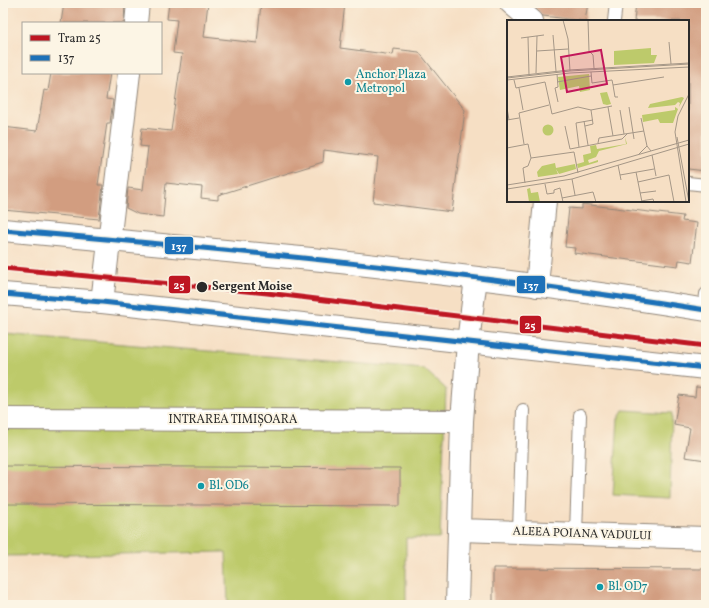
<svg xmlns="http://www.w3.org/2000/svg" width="709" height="608" viewBox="0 0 709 608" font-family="Vollkorn,serif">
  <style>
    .green { fill: #bdca6b; stroke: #747a4b }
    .building { fill: #d29d80 }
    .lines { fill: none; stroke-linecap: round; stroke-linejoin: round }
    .lane-casing { stroke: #908578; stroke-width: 14 }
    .street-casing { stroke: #908578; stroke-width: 24 }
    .secondary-casing { stroke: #908578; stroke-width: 24 }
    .lane { stroke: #fff; stroke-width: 12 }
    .street { stroke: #fff; stroke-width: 22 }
    .secondary { stroke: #fff; stroke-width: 22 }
    .bus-1-casing { stroke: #fcf5e5; stroke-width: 8 }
    .bus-1 { stroke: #1d71b8; stroke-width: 5 }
    .tram-1-casing { stroke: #fcf5e5; stroke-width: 8 }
    .tram-1 { stroke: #be1622; stroke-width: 5 }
    .culture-dot { fill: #0f9aa8; stroke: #fcf5e5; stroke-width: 1.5 }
    .stop-dot { fill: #2b2b2b; stroke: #fcf5e5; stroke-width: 1.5 }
    .labels { text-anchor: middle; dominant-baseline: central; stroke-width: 4; stroke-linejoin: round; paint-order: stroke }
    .culture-label { font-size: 12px; fill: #0d838f; stroke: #fcf5e5; text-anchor: start }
    .stop-label { font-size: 12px; font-weight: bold; fill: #2b2b2b; stroke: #fcf5e5; text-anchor: start }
    .street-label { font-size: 12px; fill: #2b2b2b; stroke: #fcf5e5 }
    .inset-road { fill: none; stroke: #a59787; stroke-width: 1 }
    .view { fill: #c2185b; fill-opacity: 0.15; stroke: #c2185b; stroke-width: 2 }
    .inset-edge { fill: none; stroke: #2b2b2b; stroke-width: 2 }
    .line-badge { stroke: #fcf5e5; stroke-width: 1.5 }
    .badge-label { font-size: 11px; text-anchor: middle; font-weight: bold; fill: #fff }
  </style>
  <rect width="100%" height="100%" fill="#fcf5e5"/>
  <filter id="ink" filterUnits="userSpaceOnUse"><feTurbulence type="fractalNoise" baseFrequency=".025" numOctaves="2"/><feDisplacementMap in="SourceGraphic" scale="8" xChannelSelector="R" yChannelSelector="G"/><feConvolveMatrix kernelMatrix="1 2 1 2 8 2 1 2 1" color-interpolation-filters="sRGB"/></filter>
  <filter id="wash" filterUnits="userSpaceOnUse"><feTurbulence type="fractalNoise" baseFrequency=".012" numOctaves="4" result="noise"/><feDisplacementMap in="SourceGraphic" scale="16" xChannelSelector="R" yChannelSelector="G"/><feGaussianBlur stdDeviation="0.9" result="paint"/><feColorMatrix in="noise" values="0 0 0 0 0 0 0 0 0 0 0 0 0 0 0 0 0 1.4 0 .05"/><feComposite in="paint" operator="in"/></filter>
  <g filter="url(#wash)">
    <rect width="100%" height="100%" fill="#f6dfc4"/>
    <!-- green -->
    <g class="green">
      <polygon points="3,334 424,369 446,389 440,538 406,538 406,605 228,605 226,552 3,556"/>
      <polygon points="623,410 672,413 670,498 613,495 618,419"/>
    </g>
    <g id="blocks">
      <!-- building -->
      <g class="building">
        <polygon points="64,3 125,3 124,23 61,23"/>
        <polygon points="169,3 208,3 204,37 257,43 261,3 345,3 340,48 393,55 394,49 419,52 465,110 452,212 373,202 378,157 324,150 323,162 218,195 218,200 201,198 202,187 166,183 163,217 138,214 126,208 128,188 143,190 148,147 140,146 142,128 171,131 182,54 173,53 177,20 167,19"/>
        <polygon points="530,3 588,3 585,21 543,16"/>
        <polygon points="636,3 706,3 706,171 688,169 688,21 634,21"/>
        <polygon points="51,73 110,73 106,99 113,100 110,123 107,123 98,185 103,185 99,219 3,210 3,127 37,131 44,90 48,91"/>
        <polygon points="582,204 683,216 682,221 697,223 692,262 679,260 678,266 574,253 575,248 565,247 569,208 582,209"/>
        <polygon points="696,387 706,388 706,460 685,457 690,428 674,425 679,395 695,397"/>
        <polygon points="3,466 400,468 400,506 3,504"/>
        <polygon points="493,568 706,569 706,605 493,605"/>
      </g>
    </g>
  </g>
  <g filter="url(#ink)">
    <use href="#blocks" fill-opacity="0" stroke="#908578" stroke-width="1"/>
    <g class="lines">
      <defs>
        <g id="lane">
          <polyline points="614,21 616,3"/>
          <polyline points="688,183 706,185"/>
          <polyline points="704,310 706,294"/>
          <polyline points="519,531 523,410"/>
          <polyline points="576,533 580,415"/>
        </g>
        <g id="street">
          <polyline points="511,3 532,21"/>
          <polyline points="136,23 138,3"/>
          <polyline points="537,286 545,201"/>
          <polyline points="102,302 129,73"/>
          <polyline points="468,342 462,421 459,530 706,538"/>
          <polyline points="3,419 462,421"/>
          <polyline points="457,605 459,530"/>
        </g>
        <g id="secondary">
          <path d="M3,230c106,9 212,19 319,30 128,14 257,29 384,50"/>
          <polyline points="3,294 102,302 706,368"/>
          <polyline points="468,342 476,278"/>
        </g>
      </defs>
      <!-- lane casing -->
      <use href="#lane" class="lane-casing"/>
      <!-- street casing -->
      <use href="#street" class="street-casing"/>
      <!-- secondary casing -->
      <use href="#secondary" class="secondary-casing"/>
      <!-- lane -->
      <use href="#lane" class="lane"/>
      <!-- street -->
      <use href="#street" class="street"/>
      <!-- secondary -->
      <use href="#secondary" class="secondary"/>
      <defs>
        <g id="bus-1">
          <path d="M3,230c235,20 470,43 703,80"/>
          <polyline points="3,294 102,302 706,368"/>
        </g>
      </defs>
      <!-- bus-1 casing -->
      <use href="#bus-1" class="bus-1-casing"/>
      <!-- bus-1 -->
      <use href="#bus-1" class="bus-1"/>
      <defs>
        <polyline id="tram-1" points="3,268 267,293 706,346"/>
      </defs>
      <!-- tram-1 casing -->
      <use href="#tram-1" class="tram-1-casing"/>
      <!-- tram-1 -->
      <use href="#tram-1" class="tram-1"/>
    </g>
  </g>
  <!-- markers -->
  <g class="culture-dot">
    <circle cx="348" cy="82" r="4"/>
    <circle cx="201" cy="486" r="4"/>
    <circle cx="600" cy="587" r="4"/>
  </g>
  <circle class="stop-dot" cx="202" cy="287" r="6"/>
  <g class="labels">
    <!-- culture labels -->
    <g class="culture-label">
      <text x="356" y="75">Anchor Plaza<tspan x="356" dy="14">Metropol</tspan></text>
      <text x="209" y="486">Bl. OD6</text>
      <text x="608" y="587">Bl. OD7</text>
    </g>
    <!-- stop labels -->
    <g class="stop-label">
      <text x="212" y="287">Sergent Moise</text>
    </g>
    <!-- street labels -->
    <g class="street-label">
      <text x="233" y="420">INTRAREA TIMIȘOARA</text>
      <text transform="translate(582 534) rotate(2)">ALEEA POIANA VADULUI</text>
    </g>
  </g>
  <!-- overview -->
  <g transform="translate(507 20)">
    <rect width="182" height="182" fill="#f6dfc4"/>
    <path d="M144,28v7h6l-3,8 -40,2v-14zM82,54l1,16 -10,2 -1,-6 -19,4 -2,-13zM100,72l4,12 -4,1 -4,-1 -3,-11zM175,77l2,1 -5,9 1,-4 -2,-1 -3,3 -27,3 2,-4zM168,87l3,2 -5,14h-13l-2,-4 -15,3 -1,-7 33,-5zM35.5 110a5.5 5.5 0 1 1 11 0a5.5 5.5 0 1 1-11 0ZM118,117l2,7 -28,7 -3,6 -8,3 1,3 9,-3v2l-20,6 -1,-4 7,-2 -1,-7 8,-2 -1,-7 6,-1 1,4 29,-5zM48,143l1,5 19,-4 1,5 -17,5 -3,-5 2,5 -20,3 -1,-5 5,-6zM23,168l1,5 7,-1 2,10h-11l-2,-13z" fill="#bdca6b"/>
    <path class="inset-road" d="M56,0l5,19 2,32M81,0l1,31 4,4 1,13M46,15l3,36M21,17l1,38M14,18l23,-3M162,22l2,22M30,31l31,-2M84,52l1,11 20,-3 1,5 51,-8M29,53l1,-37M50,54l1,13 -3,1 3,14M0,57l62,-7 120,-7M0,58l63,-7 119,-7M0,60l63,-7 119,-6M7,60l2,8 29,-6 7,32 26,-7 13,3M50,62l34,-6M106,65l2,12h3M12,68l4,22M101,87l5,29M122,87l5,32M0,88l2,12M84,90l21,-4M113,90l4,24M134,98l6,28 4,5M0,100l12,-2M77,101l4,24M58,106l5,23 52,-10 5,-5M78,106l8,-2 -2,-14M170,117l12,65M91,123l1,-5 45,-7M17,124l-5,-31 30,-8M72,127l-3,-24 17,-3M0,128l21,-4 3,14M67,132l4,21M131,135l9,-9M145,135l4,21M24,138l43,-6M111,145l3,15M129,152l6,30M113,155l34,-6M65,159l3,16M131,162l31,-7 5,27M18,163l-2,-15 5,-2 3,-8M38,164l2,10 7,-1M0,165l57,-9 125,-36M0,169l65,-10 117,-35M47,173v-3l6,-2 3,14M133,173l16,-2M55,178l31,-6 3,10M134,181l12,-2 1,3M179,182l-11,-70 3,-16 11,-22"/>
    <path class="view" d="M94,30l6,34 -40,8 -6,-35z"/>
    <rect width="182" height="182" class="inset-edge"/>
  </g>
  <g class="line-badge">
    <rect x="164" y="236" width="30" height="19" rx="4" fill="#1d71b8"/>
    <rect x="168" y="275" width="23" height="19" rx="4" fill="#be1622"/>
    <rect x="516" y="275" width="30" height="19" rx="4" fill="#1d71b8"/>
    <rect x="519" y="315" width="23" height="19" rx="4" fill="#be1622"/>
  </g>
  <g class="badge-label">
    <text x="179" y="250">137</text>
    <text x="179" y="289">25</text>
    <text x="531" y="289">137</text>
    <text x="530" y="329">25</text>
  </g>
  <!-- margin -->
  <rect width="709" height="608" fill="none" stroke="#fcf5e5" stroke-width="16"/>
  <!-- legend -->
  <rect x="22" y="22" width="140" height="52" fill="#fcf5e5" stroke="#a8a49b"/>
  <rect x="30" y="35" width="20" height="6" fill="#be1622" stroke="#a8a49b"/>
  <text x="58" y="42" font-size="12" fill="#2b2b2b">Tram 25</text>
  <rect x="30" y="55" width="20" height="6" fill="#1d71b8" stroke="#a8a49b"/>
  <text x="58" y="62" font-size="12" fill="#2b2b2b">137</text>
</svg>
